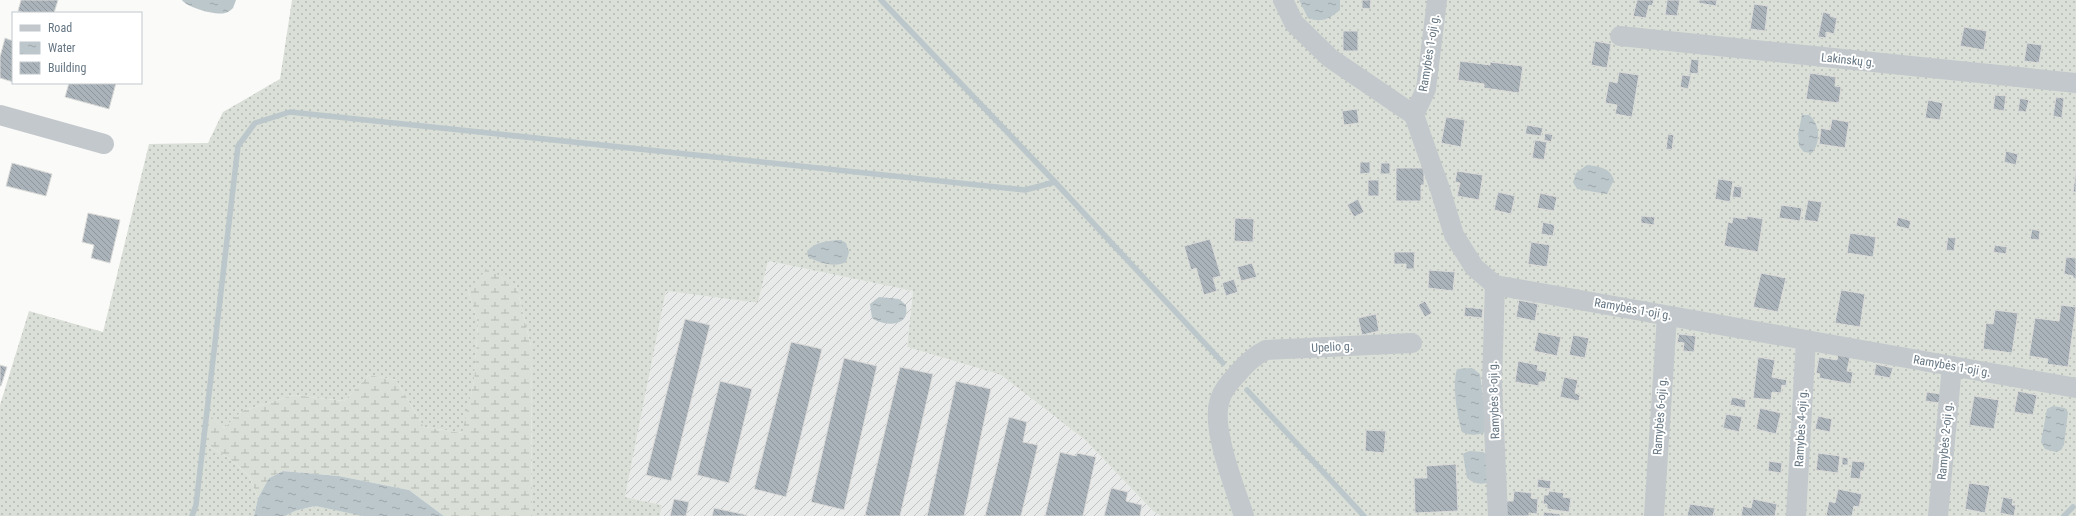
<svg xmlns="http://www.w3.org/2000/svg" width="2076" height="516" viewBox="0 0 2076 516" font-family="'Roboto Condensed',sans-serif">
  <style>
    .industrial { fill: url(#industrial-furrows) }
    .grass { fill: url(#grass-dots) }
    .wetland { fill: url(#wetland-marsh) }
    .water { fill: url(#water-ripples) }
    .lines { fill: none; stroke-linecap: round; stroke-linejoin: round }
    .stream { stroke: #bbc7cb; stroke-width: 5.5 }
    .building { fill: url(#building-back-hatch); stroke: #dcdcda }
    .minor { stroke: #c3c8cc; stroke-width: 20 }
    .labels { text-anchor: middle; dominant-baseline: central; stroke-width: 4; stroke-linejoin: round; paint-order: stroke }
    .street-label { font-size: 12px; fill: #657683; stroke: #fff }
  </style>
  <defs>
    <pattern id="industrial-furrows" width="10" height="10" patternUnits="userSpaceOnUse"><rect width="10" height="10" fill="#e8e9e9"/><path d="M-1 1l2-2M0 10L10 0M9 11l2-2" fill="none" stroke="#c0c1c2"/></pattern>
    <pattern id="grass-dots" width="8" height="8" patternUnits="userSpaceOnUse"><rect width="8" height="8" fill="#dadfd7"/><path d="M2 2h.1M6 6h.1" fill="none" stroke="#b4b9b4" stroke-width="1.8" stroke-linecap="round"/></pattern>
    <pattern id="wetland-marsh" width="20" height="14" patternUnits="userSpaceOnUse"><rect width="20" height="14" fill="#dadfd7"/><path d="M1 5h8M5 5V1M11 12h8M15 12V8" fill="none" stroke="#b4b9b4"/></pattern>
    <pattern id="water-ripples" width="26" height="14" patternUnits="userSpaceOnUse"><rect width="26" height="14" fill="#bbc7cb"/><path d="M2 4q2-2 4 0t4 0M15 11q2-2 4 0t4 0" fill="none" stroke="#9ca6aa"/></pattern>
    <pattern id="building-back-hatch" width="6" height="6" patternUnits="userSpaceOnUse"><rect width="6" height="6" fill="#aab3b9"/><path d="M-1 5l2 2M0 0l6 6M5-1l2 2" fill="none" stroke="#8e969c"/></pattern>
  </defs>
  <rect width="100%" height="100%" fill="#fafaf8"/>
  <!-- industrial -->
  <polygon class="industrial" points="768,261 913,291 907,347 1001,375 1085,440 1153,511 1161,516 660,516 662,505 625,497 666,291 758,303"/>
  <!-- grass -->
  <g class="grass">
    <polygon points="292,0 2076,0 2076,516 1161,516 1153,511 1085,440 1001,375 907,347 913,291 768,261 758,303 666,291 625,497 662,505 660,516 532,516 531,346 516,284 468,290 478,324 474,381 463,433 424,427 396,380 369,375 344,401 294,395 242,411 224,428 207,414 204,443 230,459 249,476 258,498 254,516 0,516 0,405 29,311 103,332 149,144 208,143 223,112 280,79"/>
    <polygon points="315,506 360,515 363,516 285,516 295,511"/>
  </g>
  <!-- wetland -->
  <polygon class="wetland" points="487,269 516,284 531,346 532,516 444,516 409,490 339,476 283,471 269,478 258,498 249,476 230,459 204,443 207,413 224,428 242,411 294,395 344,401 369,375 396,380 424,427 462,433 474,381 478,324 468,290"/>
  <!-- water -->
  <g class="water">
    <path d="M182,0h54l-3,8c-2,2 -6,5 -8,5 -9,3 -39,-6 -43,-13z"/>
    <path d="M1299,0h41v10c-11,9 -18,13 -32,8z"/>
    <path d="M1802,115h7c11,9 12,27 3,38l-8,-1 -5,-6 -1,-12z"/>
    <path d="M1587,165c12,2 23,2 27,15l-7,14 -30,-5 -4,-7 3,-9z"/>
    <path d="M841,240l5,3 3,9 -3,10c-12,6 -26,1 -38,-5l-1,-6c9,-10 22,-10 34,-11z"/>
    <path d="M879,297l20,2 7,6c0,2 1,7 0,10 -5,13 -26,9 -34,3l-2,-14z"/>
    <path d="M1472,368l8,6 6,49 -2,10c-8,2 -14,3 -22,-1 -5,-16 -10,-47 -5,-63z"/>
    <polygon points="2053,406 2065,408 2068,412 2064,445 2061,450 2056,452 2045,449 2041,442 2047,409"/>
    <path d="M1469,451l14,1 6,4 1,26c-9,3 -16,2 -23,-4l-4,-24z"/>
    <polygon points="283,471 339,476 409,490 444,516 363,516 315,506 295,511 285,516 254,516 258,498 269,478"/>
  </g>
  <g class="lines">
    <!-- stream -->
    <g class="stream">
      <polyline points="881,0 1055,182 1223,363"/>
      <polyline points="1247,390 1364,516"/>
      <polyline points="192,516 196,505 238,146 255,123 290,112 1025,190 1055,182"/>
      <polyline points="2064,516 2073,507"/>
    </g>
  </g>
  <!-- building -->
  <g class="building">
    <polygon points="21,0 58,0 54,13 26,13 18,11"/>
    <polygon points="1362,0 1371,0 1370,9 1362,8"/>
    <polygon points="1637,0 1654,0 1652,6 1649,5 1646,18 1633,16"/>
    <polygon points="1667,0 1680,0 1677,16 1665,15"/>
    <polygon points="1699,0 1717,0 1716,6 1699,3"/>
    <polygon points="1754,4 1768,6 1765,31 1750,29"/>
    <polygon points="1823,12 1831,14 1830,16 1837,18 1834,34 1826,32 1826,38 1818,37"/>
    <polygon points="1964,27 1987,31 1984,50 1960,46"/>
    <rect x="1343" y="31" width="15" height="20"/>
    <polygon points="5,38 13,41 13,82 0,78 0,57"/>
    <polygon points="1595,41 1611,44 1607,68 1591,65"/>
    <polygon points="2027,43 2042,45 2039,63 2024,61"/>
    <polygon points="1691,59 1699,60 1698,74 1689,73"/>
    <polygon points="1460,61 1490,65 1490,62 1523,66 1519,93 1484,88 1484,84 1458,80"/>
    <polygon points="1619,72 1639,75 1632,117 1615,114 1617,105 1605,103 1609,81 1617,83"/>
    <polygon points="1810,73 1836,77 1835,86 1841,87 1839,103 1806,99"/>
    <polygon points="1682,75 1691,76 1688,89 1680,87"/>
    <polygon points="69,83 116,83 109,109 65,97"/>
    <polygon points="1995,95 2006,96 2004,111 1993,109"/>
    <polygon points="2056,97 2064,98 2062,118 2053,116"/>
    <polygon points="2020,98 2029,100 2026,112 2018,111"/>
    <polygon points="1928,100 1943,103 1940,120 1925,118"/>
    <polygon points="1357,109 1359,123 1344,125 1342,111"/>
    <polygon points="1446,117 1465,120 1461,147 1441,143"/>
    <polygon points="1832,119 1849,122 1845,148 1819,144 1821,128 1830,130"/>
    <polygon points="1527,125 1543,128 1541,136 1525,134"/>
    <polygon points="1545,133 1553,135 1551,142 1544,140"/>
    <polygon points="1668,134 1674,135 1672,150 1666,149"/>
    <polygon points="1535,140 1547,142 1544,160 1532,158"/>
    <polygon points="2006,151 2018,154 2016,165 2004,162"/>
    <polygon points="1360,162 1370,162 1370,173 1360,174"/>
    <polygon points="12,163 52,174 46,196 6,186"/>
    <polygon points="1381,163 1390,163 1390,174 1380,174"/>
    <polygon points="1396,168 1424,168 1424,185 1421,185 1421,201 1396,201"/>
    <polygon points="2076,169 2076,192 2073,192"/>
    <polygon points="1457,171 1483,175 1479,200 1457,196 1460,183 1455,182"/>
    <polygon points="1718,179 1733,181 1730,202 1715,199"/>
    <rect x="1368" y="180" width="11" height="16"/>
    <polygon points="1734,186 1742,187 1741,198 1732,197"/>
    <polygon points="1498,192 1515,196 1511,214 1494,210"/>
    <polygon points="1540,193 1557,197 1554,211 1537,208"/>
    <polygon points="1358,199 1364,212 1354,217 1347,205"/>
    <polygon points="1808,200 1822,202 1818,222 1804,220"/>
    <polygon points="1781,205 1802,208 1800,221 1779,218"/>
    <polygon points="88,213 120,220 110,263 91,258 94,245 82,242"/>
    <polygon points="1641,216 1655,217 1654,225 1641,223"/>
    <polygon points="1747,216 1763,219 1758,252 1724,246 1728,222 1732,223 1733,217 1747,219"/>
    <polygon points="1898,217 1911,221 1909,229 1896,226"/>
    <polygon points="1235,218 1254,219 1253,242 1234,241"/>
    <polygon points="1543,222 1555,225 1553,236 1541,234"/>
    <polygon points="2032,229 2040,231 2039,240 2030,239"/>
    <polygon points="1850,233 1876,237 1873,257 1847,253"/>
    <polygon points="1948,237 1956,238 1954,251 1946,250"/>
    <polygon points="1210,239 1221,276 1213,278 1217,291 1204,295 1196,268 1191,270 1184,246"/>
    <polygon points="1531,242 1550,245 1547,267 1528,264"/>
    <polygon points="1995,245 2007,247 2006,254 1993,252"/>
    <polygon points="1394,252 1415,252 1414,269 1406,269 1406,264 1394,264"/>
    <polygon points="2066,257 2076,258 2076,279 2073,278 2073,276 2064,274"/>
    <polygon points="1252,263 1257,277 1241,281 1237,267"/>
    <polygon points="1429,270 1455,272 1453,291 1428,288"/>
    <polygon points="1761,273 1786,278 1778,312 1753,307"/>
    <polygon points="1234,279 1238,292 1226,296 1222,283"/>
    <polygon points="1841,290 1865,294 1860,327 1835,323"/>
    <polygon points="1519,300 1538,304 1535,321 1516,317"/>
    <polygon points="1425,301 1432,313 1425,317 1418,305"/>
    <polygon points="2061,305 2076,307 2068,367 2047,364 2048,359 2029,356 2035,318 2059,321"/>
    <polygon points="1465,307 1483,309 1482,318 1464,316"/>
    <polygon points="1995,310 2018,313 2012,353 1983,349 1986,323 1993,324"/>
    <polygon points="1376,314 1379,331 1362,335 1358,318"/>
    <polygon points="685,319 710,325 671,481 646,475"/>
    <polygon points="1538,332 1561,337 1557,356 1534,351"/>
    <polygon points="1679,334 1696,336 1694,352 1683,351 1684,343 1677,342"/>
    <polygon points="1573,335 1589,338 1585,358 1569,355"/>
    <polygon points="791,342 822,349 786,497 754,489"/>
    <polygon points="1838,354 1850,357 1847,371 1853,372 1851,384 1819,378 1820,374 1816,373 1819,357 1837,360"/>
    <polygon points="1758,357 1775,360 1772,377 1787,380 1786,386 1782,385 1781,393 1772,392 1771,400 1753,398"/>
    <polygon points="844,358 877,366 844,510 811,502"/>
    <polygon points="1518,361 1538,365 1537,370 1547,372 1545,382 1539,382 1539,386 1515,382"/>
    <polygon points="1876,364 1893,368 1890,378 1874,375"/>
    <polygon points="0,365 7,367 1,386 0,386"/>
    <polygon points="900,367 933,374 900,516 868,516 865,515"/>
    <polygon points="1564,377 1578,380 1575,393 1580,395 1579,401 1560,397"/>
    <polygon points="720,381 752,389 729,483 697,475"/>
    <polygon points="956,381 991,389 964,516 927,516"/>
    <polygon points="2018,391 2037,395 2033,415 2014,412"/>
    <polygon points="1927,392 1941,394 1939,403 1925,401"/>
    <polygon points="1974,396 1999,400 1994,429 1969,425"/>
    <polygon points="1732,397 1746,400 1745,408 1730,405"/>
    <polygon points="1760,408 1781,413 1776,434 1756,429"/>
    <polygon points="1726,414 1742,417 1739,432 1723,428"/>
    <polygon points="1818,416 1832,419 1830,432 1815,429"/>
    <polygon points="1009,417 1027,422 1023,442 1038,445 1021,516 985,516"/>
    <polygon points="1366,430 1386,431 1384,453 1365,451"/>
    <polygon points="1060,452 1076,456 1077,453 1096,457 1083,516 1045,516"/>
    <polygon points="1818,453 1840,456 1838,473 1816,470"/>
    <polygon points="1842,457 1848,458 1848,465 1842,465"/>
    <polygon points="1769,461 1782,463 1781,473 1768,471"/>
    <polygon points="1852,461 1865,462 1864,471 1861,471 1860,479 1850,478"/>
    <polygon points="1456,464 1458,511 1415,513 1414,478 1427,478 1426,466"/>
    <polygon points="1538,479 1551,481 1550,489 1537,487"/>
    <polygon points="1969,483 1990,486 1985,513 1965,509"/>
    <polygon points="1111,488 1128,492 1126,501 1142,505 1140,516 1104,516"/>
    <polygon points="1838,489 1862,494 1859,507 1854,506 1852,516 1826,516 1829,501 1835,503"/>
    <polygon points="1514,491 1532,493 1531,498 1538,499 1537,514 1529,513 1529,516 1504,516 1506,501 1513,501"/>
    <polygon points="1549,491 1564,493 1563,497 1571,498 1569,512 1547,509 1547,504 1543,504 1544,495 1548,495"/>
    <polygon points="2003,497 2013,499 2012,505 2016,505 2014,516 2000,513"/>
    <polygon points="674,499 689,502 686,516 670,516"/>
    <polygon points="1753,499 1777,504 1775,516 1741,516 1743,506 1751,508"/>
    <polygon points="1690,504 1715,508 1713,516 1687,516"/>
    <polygon points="714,508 747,515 747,516 712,516"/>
    <polygon points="1544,512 1560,514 1560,516 1543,516"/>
  </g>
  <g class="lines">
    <!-- minor -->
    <g class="minor">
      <polyline points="1283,0 1294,23 1330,58 1414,115"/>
      <polyline points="1437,0 1426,89 1414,115 1440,189 1454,235 1474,267 1495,285 2076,388"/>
      <polyline points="1620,36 2076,83"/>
      <polyline points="0,115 104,144"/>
      <polyline points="1495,285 1492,383 1498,516"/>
      <path d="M1244,516c-9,-28 -32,-85 -25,-113 3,-13 11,-21 19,-30 9,-10 16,-17 28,-23l146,-7"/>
      <polyline points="1654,516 1667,316"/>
      <polyline points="1796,516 1806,340"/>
      <polyline points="1938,516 1952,366"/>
    </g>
  </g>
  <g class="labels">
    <!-- street labels -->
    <g class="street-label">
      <text transform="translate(1429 53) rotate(-81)">Ramybės 1-oji g.</text>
      <text transform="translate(1848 60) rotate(6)">Lakinskų g.</text>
      <text transform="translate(1633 309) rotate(10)">Ramybės 1-oji g.</text>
      <text transform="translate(1332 347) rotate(-3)">Upelio g.</text>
      <text transform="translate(1952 366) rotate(10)">Ramybės 1-oji g.</text>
      <text transform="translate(1494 400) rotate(-92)">Ramybės 8-oji g.</text>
      <text transform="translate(1660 416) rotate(-86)">Ramybės 6-oji g.</text>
      <text transform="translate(1801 428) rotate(-87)">Ramybės 4-oji g.</text>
      <text transform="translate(1945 441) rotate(-85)">Ramybės 2-oji g.</text>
    </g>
  </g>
  <!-- legend -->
  <rect x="12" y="12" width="130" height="72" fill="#ffffff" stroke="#c1c8cd"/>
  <rect x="20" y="25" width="20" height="6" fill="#c3c8cc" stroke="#c1c8cd"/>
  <text x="48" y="32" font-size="12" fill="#657683">Road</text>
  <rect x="20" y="42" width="20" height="12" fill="url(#water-ripples)" stroke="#c1c8cd"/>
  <text x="48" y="52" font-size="12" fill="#657683">Water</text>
  <rect x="20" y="62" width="20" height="12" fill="url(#building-back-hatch)" stroke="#c1c8cd"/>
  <text x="48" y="72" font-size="12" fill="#657683">Building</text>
</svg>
